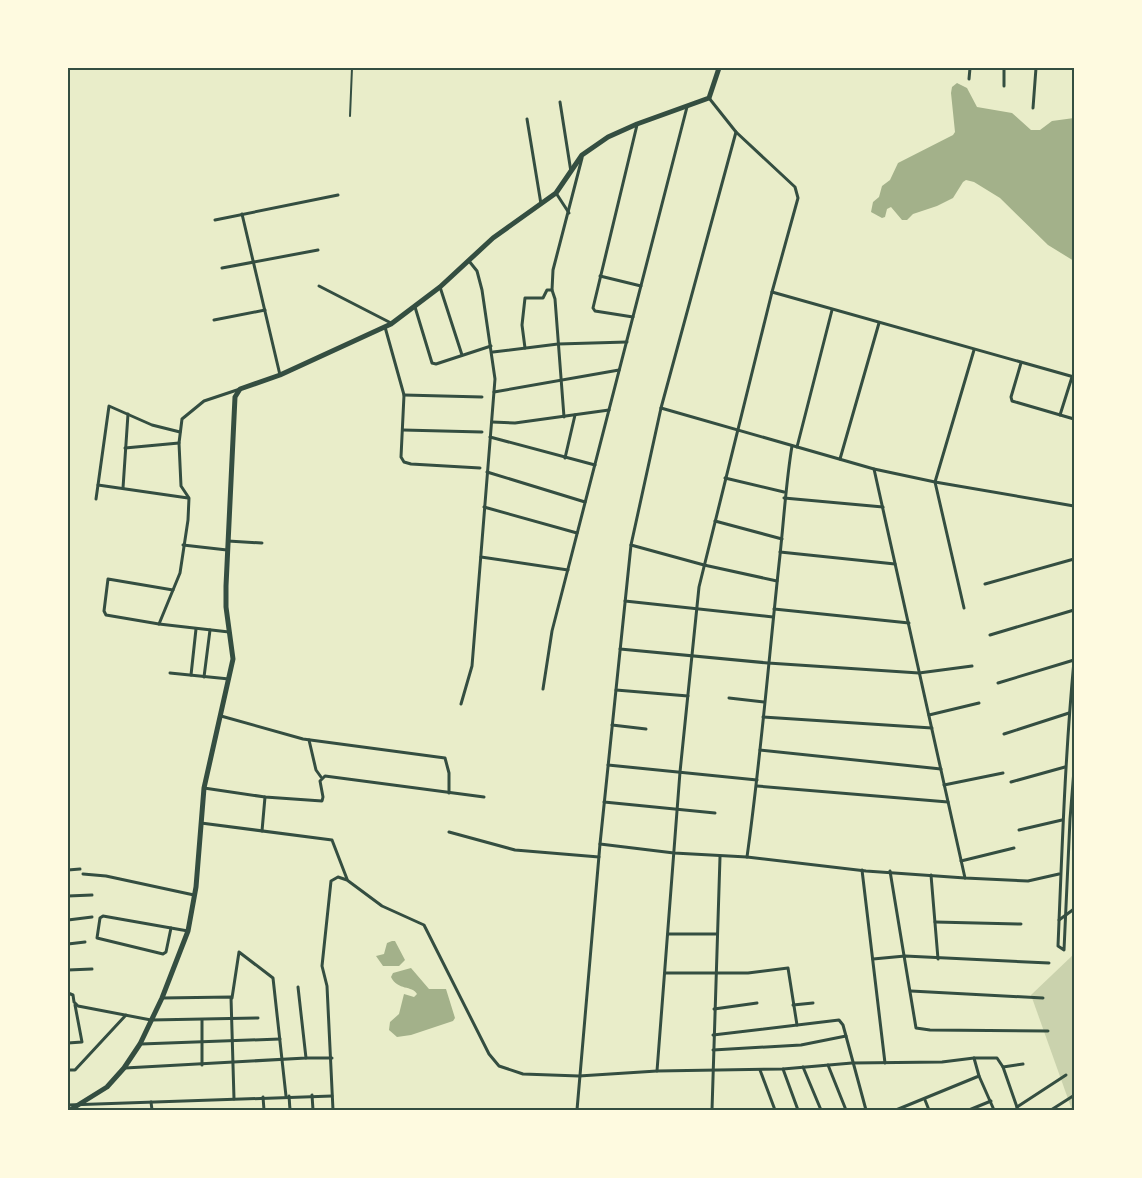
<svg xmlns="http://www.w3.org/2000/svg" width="1142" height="1178" viewBox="0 0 1142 1178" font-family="'PT Sans',sans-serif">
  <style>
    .green { fill: #cad2ad }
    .water { fill: #a3b18a }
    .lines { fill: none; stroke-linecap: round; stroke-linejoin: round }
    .service { stroke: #344e41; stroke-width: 2 }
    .minor { stroke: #344e41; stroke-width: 3 }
    .secondary { stroke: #344e41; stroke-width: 5 }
    .neatline { fill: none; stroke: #344e41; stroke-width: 2 }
  </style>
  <rect width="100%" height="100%" fill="#e9edc9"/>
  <!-- green -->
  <polygon class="green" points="1074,954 1074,1110 1072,1110 1031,995"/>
  <!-- water -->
  <g class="water">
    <polygon points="957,83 967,88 977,107 1012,113 1031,130 1040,130 1052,121 1074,118 1074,261 1048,245 1000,198 974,182 966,180 963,182 953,198 937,206 913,214 907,220 902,220 891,207 887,209 885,217 882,218 871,212 873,202 879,197 882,186 890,180 898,163 953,135 955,132 951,93 952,87"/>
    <polygon points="392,941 395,941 405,960 399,966 383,966 376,956 384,954 387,943"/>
    <path d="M411,968l18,21h17l9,29 -2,3 -42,14 -14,2 -8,-7 1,-8 9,-8 5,-20 10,3 3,-3c-5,-9 -19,-3 -26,-17l2,-4z"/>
  </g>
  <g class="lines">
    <!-- service -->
    <polyline class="service" points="350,116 352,68"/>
    <!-- minor -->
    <g class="minor">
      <polyline points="969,79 970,68"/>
      <polyline points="1004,86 1004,68"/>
      <polyline points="560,102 571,172"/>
      <polyline points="1033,108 1036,68"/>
      <polyline points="527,119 541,204"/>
      <polyline points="556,193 569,213"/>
      <polyline points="242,214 280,375"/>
      <polyline points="215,220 338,195"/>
      <polyline points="222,268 318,250"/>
      <polyline points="600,276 641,286"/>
      <polyline points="319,286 391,323"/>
      <polyline points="440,287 462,355"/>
      <polyline points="772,292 1074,377"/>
      <polyline points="415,307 432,363 436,364 491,346"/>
      <polyline points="633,317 595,311 593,308 637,125"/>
      <polyline points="214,320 265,310"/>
      <polyline points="385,327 404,395 401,457 404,462 411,464 480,468"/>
      <polyline points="525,348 522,325 525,298 543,298 547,290 552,290"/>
      <polyline points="493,352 558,344 627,342"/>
      <polyline points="1021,363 1011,397 1012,401 1074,419"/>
      <polyline points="494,392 619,370"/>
      <polyline points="404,395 482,397"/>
      <polyline points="661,408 874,469 935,482 1074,506"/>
      <polyline points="1060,415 1072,377"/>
      <polyline points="564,417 555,299 552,290 553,270 582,158"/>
      <polyline points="492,422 515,423 609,410"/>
      <polyline points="403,430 482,432"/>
      <polyline points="180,432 152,425 109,406 98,485 188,498"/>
      <polyline points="490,437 595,465"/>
      <polyline points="797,447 832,310"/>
      <polyline points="125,448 179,443"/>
      <polyline points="565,458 575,415"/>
      <polyline points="840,459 879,323"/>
      <polyline points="874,469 965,878"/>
      <polyline points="487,472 585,502"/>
      <polyline points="725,478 784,492"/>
      <polyline points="123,488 128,414"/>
      <polyline points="784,498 883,507"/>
      <polyline points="96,499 98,485"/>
      <polyline points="484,507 577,533"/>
      <polyline points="715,521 782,539"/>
      <polyline points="228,541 262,543"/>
      <polyline points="183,545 227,550"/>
      <polyline points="631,545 704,565 777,581"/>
      <polyline points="780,552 895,564"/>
      <polyline points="481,557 568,570"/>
      <polyline points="985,584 1074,559"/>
      <polyline points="173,590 108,579 104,611 106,615 159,624 229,632"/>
      <polyline points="625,601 773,617"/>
      <polyline points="964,608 935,482 974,350"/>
      <polyline points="774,609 909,623"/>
      <polyline points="159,624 180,573 188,520 189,498 181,486 179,443 182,419 204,401 240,389"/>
      <polyline points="990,635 1074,610"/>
      <polyline points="620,649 768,663 919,673 972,666"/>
      <path d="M1074,661c-9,95 -12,190 -16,285l6,4 6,-131 4,-49"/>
      <polyline points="170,673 229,679"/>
      <polyline points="191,675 196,629"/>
      <polyline points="204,677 210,630"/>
      <polyline points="998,683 1074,660"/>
      <polyline points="543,689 552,631 687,107"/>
      <polyline points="616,690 688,696"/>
      <polyline points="729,698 764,702"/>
      <polyline points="461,704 472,666 495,379 482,290 477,271 469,261"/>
      <polyline points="929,715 979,703"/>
      <polyline points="221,716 303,739 445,758 449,773 449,793"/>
      <polyline points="763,717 932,728"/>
      <polyline points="612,725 646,729"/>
      <polyline points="1004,734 1069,713"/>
      <polyline points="309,740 316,770 321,777"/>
      <polyline points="760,750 941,769"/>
      <polyline points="608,765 757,780"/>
      <polyline points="1011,782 1065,767"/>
      <polyline points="944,785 1003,773"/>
      <polyline points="757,786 948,802"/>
      <polyline points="204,788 265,797 322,801 323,797 320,781 325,776 484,797"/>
      <polyline points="604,802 715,813"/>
      <polyline points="201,823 332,840 347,879"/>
      <polyline points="1019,830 1062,820"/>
      <polyline points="262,831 265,797"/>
      <polyline points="449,832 515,850 599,857"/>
      <polyline points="600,844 674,853 747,857 866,871 965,878 1028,881 1059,874"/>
      <path d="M747,857c14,-100 22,-201 33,-302 4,-37 6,-73 12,-109"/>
      <polyline points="961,861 1014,848"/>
      <polyline points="68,870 80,869"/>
      <polyline points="862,870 885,1063"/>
      <polyline points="890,871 916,1028 930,1030 1048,1031"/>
      <polyline points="83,874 106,876 194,895"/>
      <polyline points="931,875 938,959"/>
      <polyline points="68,896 92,895"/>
      <polygon points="103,916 171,928 166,952 163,954 97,938 100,918"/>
      <polyline points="68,920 92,917"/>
      <polyline points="1059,920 1074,909"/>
      <polyline points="935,922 1021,924"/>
      <polyline points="171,928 188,931"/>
      <polyline points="668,934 717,934"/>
      <polyline points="68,944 85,942"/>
      <polyline points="873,959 905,956 1049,963"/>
      <polyline points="68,970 92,969"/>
      <polyline points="665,973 748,973 788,968 797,1025"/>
      <polyline points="911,991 1043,998"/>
      <polyline points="68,993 73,995 74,1002 78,1006 151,1020 258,1018"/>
      <polyline points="162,998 231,997 234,1099"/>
      <polyline points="232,998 239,952 273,978 286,1096"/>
      <polyline points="793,1005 813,1003"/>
      <polyline points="714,1009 757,1003"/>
      <polyline points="713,1035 839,1020 843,1025 866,1110"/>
      <polyline points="68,1043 82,1042 75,1005"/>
      <polyline points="141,1044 280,1039"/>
      <polyline points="713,1050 801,1045 846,1036"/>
      <polyline points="306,1058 332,1058"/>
      <polyline points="202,1065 202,1020"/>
      <polyline points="828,1065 846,1110"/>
      <polyline points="803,1067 821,1110"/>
      <polyline points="1003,1067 1018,1110"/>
      <polyline points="125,1068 306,1058 298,987"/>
      <polyline points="783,1069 798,1110"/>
      <polyline points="68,1070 75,1070 126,1015"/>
      <polyline points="760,1070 775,1110"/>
      <polyline points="657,1071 680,772 699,587 772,292 798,198 795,187 736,132 709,98"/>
      <polyline points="979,1076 994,1110"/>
      <polyline points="312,1095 313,1110"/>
      <polyline points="289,1096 290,1110"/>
      <polyline points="263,1097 264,1110"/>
      <polyline points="925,1100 929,1110"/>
      <polyline points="151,1102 152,1110"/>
      <polyline points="68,1105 332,1096"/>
      <polyline points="1017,1107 1066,1075"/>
      <polyline points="333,1110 327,986 322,966 331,881 338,877 347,880 382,906 424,925 489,1054 499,1066 523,1074 579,1076 657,1071 783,1069 852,1063 942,1062 974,1058"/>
      <polyline points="577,1110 600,844 631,545 661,408 736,132"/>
      <polyline points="712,1110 720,857"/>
      <polyline points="896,1110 979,1076 974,1058 997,1058 1003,1067 1023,1064"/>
      <polyline points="969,1110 991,1101"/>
      <polyline points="1051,1110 1073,1096"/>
    </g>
    <!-- secondary -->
    <polyline class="secondary" points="70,1110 107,1087 124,1068 140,1044 162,998 188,931 196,887 204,788 233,659 226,607 226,586 235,397 240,389 280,375 391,324 440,287 493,238 556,193 582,155 608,137 637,124 709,98 719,68"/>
  </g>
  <!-- border -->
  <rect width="1142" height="1178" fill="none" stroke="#fefae0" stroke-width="138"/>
  <rect x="69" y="69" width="1004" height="1040" class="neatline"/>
</svg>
